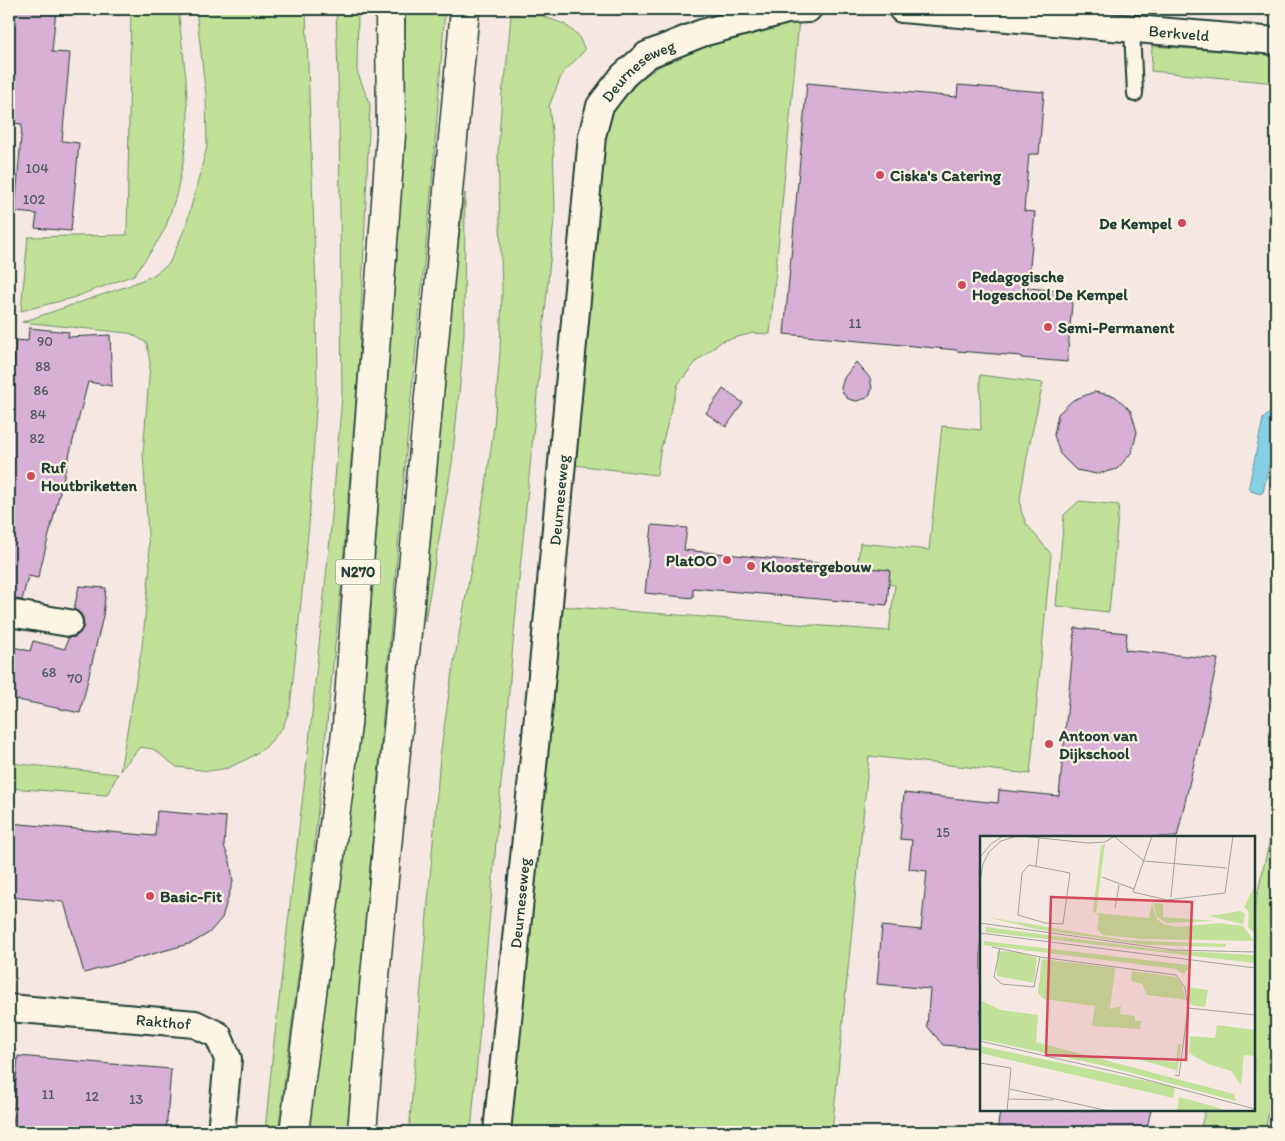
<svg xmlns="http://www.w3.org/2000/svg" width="1285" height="1141" viewBox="0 0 1285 1141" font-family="Itim,sans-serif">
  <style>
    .green { fill: #c1e199; stroke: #708f66 }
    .water { fill: #85d0e5; stroke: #5c959e }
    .building { fill: #d8afd5; stroke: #1f3d34 }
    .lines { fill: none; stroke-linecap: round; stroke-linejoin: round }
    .lane-casing { stroke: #1f3d34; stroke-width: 18 }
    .street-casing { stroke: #1f3d34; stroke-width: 30 }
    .primary-casing { stroke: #1f3d34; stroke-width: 31 }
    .lane { stroke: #fcf5e5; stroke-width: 14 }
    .street { stroke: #fcf5e5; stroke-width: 26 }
    .primary { stroke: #fcf5e5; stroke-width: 28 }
    .poi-dot { fill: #d1495b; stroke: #fcf5e5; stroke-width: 2 }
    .labels { text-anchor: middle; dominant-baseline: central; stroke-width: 4.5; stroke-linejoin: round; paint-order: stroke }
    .number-label { font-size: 14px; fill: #4d5a5c }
    .shield { fill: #fcf5e5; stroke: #617469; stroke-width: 1 }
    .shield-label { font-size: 15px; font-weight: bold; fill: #1f3d34 }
    .street-label { font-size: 16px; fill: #1f3d34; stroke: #fcf5e5 }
    .poi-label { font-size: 16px; font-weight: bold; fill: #1f3d34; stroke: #fcf5e5; text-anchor: start }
    .inset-road { fill: none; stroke: #9fa39c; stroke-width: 1 }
    .view { fill: #d1495b; fill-opacity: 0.15; stroke: #d1495b; stroke-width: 2.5 }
    .inset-edge { fill: none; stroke: #1f3d34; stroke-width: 2.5 }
  </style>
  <rect width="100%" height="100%" fill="#f5e7e2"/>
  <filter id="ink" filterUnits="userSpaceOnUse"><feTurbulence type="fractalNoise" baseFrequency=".02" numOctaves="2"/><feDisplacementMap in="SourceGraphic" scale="10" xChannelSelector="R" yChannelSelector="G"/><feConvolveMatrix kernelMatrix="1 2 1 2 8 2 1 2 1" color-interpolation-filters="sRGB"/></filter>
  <g filter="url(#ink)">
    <!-- green -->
    <g class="green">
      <polygon points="131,9 178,9 186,79 188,120 184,158 176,196 165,229 152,250 134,275 72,298 21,311 28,237 127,235"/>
      <polygon points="196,9 306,9 316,290 317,391 309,524 290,708 283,727 266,747 249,758 228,768 209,771 177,767 153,749 140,747 120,771 142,647 150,567 143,453 150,364 147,343 132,334 128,333 22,322 125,287 152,276 169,264 186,226 207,147 206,96"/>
      <polygon points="336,9 358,9 357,71 370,105 359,360 341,588 312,868 278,1132 265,1132 273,1051 308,752 330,538 342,397 339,109"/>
      <polygon points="406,9 445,9 433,171 409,418 347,1132 309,1132 367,662 399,219"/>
      <polygon points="511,15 542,16 564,24 578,35 585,50 562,74 549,106 553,141 555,209 515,621 471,1132 409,1132 440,757 451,679 486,485 494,426 500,352 502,291 498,155 502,93 506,72"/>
      <polygon points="799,20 770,334 753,333 722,341 697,361 678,384 660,452 657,475 575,465 601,145 606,134 614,110 640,80 674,56"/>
      <polygon points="1152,46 1276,55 1276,83 1151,71"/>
      <polygon points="465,193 464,334 460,383 452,463 425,621 425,572 450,305"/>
      <polygon points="980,375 1043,383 1028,451 1020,498 1021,511 1027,525 1051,554 1030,774 869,756 832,1132 506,1132 559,606 889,631 895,585 856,581 860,543 929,550 942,426 981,430"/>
      <polygon points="1079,501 1119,505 1109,612 1056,606 1064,515"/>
      <polygon points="9,763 118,774 107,795 9,788"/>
      <polygon points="1276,814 1276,1070 1265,1132 1200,1132 1205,1110 1254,1110 1254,908"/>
    </g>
    <!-- water -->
    <polygon class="water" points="1271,413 1276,416 1276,434 1263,492 1260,494 1251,491 1249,486 1263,419 1268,414"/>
    <!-- building -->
    <g class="building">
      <polygon points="9,9 56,9 52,52 70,53 62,141 79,143 71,231 35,228 37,214 15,212 22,124 9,123 9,80 12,35 9,34"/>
      <polygon points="807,83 957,97 958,85 1044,92 1039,154 1029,154 1024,211 1035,212 1028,288 1073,292 1067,362 1021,358 1021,356 957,351 957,350 936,348 784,334"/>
      <polygon points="29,328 69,332 68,337 110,335 112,386 88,382 38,578 28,576 22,600 9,598 9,421 16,340 28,341"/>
      <polygon points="856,362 870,378 872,389 870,394 867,398 857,401 851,400 847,398 843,393 841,388 844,378"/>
      <polygon points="723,389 743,403 726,427 706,413"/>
      <polygon points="1094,392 1115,396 1131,411 1137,432 1132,452 1117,469 1097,474 1076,470 1060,454 1054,435 1058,414 1073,400"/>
      <polygon points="652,525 687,528 684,550 890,570 887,605 693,588 693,598 645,593"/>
      <polygon points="79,586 106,588 103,616 80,713 9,698 9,646 30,651 33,641 65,649 68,638 75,637 80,633 84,626 83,617 79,612 74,609"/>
      <polygon points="1075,628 1127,633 1125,650 1218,659 1177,837 981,837 981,1048 943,1045 927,1026 930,989 877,984 882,926 921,930 927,871 909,869 912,840 900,839 904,793 998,803 999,790 1059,796"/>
      <polygon points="157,811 226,817 224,846 230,861 233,881 222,918 209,933 192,943 84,973 64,902 9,897 9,823 155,836"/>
      <polygon points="18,1056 171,1069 166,1132 12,1132"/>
      <polygon points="1000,1110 1151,1110 1146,1132 997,1132"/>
    </g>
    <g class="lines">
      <defs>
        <polyline id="lane" points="1132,29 1135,94"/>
        <g id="street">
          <path id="s1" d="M902,9l374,32"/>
          <polyline points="9,613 69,623"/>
          <path id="s2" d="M9,1008l186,16 23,11 10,24 -7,73"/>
          <path id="s3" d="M497,1132l52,-528 43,-468 8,-30 23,-30 24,-21 55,-22 85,-23 21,-1"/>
        </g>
        <g id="primary">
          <polyline points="294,1132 347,725 391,135 390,9"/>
          <polyline points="362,1132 374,987 465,9"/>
        </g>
      </defs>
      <!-- lane casing -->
      <use href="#lane" class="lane-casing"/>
      <!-- street casing -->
      <use href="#street" class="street-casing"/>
      <!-- primary casing -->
      <use href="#primary" class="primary-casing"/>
      <!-- lane -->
      <use href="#lane" class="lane"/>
      <!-- street -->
      <use href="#street" class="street"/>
      <!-- primary -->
      <use href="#primary" class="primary"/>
    </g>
  </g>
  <!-- markers -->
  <g class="poi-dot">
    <circle cx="880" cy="175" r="5"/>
    <circle cx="1182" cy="223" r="5"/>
    <circle cx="962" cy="285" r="5"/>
    <circle cx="1048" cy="327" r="5"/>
    <circle cx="31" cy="476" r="5"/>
    <circle cx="727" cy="560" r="5"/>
    <circle cx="751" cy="566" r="5"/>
    <circle cx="1049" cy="744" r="5"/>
    <circle cx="150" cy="896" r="5"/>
  </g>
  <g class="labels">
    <!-- number labels -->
    <g class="number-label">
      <text x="37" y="168">104</text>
      <text x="34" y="199">102</text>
      <text x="855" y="323">11</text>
      <text x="45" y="341">90</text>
      <text x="43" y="366">88</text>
      <text x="41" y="390">86</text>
      <text x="38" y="414">84</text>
      <text x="37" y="438">82</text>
      <text x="49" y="672">68</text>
      <text x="75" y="678">70</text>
      <text x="943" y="832">15</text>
      <text x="48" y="1094">11</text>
      <text x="92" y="1096">12</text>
      <text x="136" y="1099">13</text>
    </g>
    <!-- shield labels -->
    <rect class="shield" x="335.5" y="559.5" width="45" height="25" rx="4"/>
    <g class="shield-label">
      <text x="358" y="572">N270</text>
    </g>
    <!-- street labels -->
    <g class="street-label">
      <text stroke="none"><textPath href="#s1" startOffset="278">Berkveld</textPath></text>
      <text stroke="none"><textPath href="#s3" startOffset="1085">Deurneseweg</textPath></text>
      <text stroke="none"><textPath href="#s3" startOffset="635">Deurneseweg</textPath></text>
      <text stroke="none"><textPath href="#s3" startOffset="230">Deurneseweg</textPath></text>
      <text stroke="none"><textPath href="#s2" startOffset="155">Rakthof</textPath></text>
    </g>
    <!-- poi labels -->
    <g class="poi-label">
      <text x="890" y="175">Ciska's Catering</text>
      <text x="1172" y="223" text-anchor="end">De Kempel</text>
      <text x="972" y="276">Pedagogische<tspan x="972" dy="18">Hogeschool De Kempel</tspan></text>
      <text x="1058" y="327">Semi-Permanent</text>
      <text x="41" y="467">Ruf<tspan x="41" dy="18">Houtbriketten</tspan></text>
      <text x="717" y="560" text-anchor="end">PlatOO</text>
      <text x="761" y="566">Kloostergebouw</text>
      <text x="1059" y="735">Antoon van<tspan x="1059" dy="18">Dijkschool</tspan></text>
      <text x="160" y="896">Basic-Fit</text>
    </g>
  </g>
  <!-- overview -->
  <g transform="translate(980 836)">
    <rect width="275" height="275" fill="#f5e7e2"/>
    <path d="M125,8l-9,69 -3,-1 8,-66zM275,49v49l-7,-7 1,-15 -5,-5zM172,67l5,16 6,5 16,3 40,-4 24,3 11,15 -112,-2 -39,-4 -6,-6 2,-13 -3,-3 53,5zM173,67l10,1v13l52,4 -48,2 -10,-6zM260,75l5,3 -2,10 -34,-8zM7,81l137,23 102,4 -1,3 -79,-2 -110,-16zM6,91l177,23 92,5v8l-270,-31zM4,105l204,24v4l-5,5 -7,-5 -193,-24zM17,115l19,1 21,6 -3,25 -37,-7zM62,123l73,9 -5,41 11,-3 -1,8 15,2v5h6l-1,8 -48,-3 3,-20 -52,-7 -5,-6zM152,135l44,6 6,8 4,15 -39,-5 -5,-11 -11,-3zM207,151l21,3 -3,17 -14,-2zM0,164l21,10 37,5 -2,27 198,52 2,7 -131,-35 -125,-27zM237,189l38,5v26l-11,-1 -3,30 -10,-14 -23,-7 -19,-11 1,-17 25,2zM198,208h3l-4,30 -1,-4 -38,-11 38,3zM0,210l195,41 -2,11 -193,-45zM199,261l37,10 10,4h-49z" fill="#c1e199"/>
    <path class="inset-road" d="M42,0l66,7 17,-1 10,-6M172,0l-19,56 34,8 58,-7 8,-57M135,1l29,24 83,7M0,21l11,-13 12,-8M49,29l41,8 -7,51 -18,-1 -27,-8 4,-42zM56,30l3,-28M122,41l32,12M0,46l3,-18 6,-12 12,-11 16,-5M191,61l6,-61M135,72l4,-23M0,87l193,27 82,2M0,97l275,35M12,111l48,10 136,18 9,13 3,20 -9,68 -4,-1M20,112l-6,29 8,7 32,3 6,-30M208,172l67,7M0,205l145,33 130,35M0,227l31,5 -4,43M30,253l99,22M28,263l46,1"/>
    <path class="view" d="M71,61l141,5 -6,158 -140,-5z"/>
    <rect width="275" height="275" class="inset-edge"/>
  </g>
  <!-- margin -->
  <rect width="1285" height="1141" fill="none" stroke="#fcf5e5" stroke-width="30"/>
  <rect x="15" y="15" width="1255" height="1111" fill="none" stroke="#1f3d34" stroke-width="2" filter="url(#ink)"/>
</svg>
